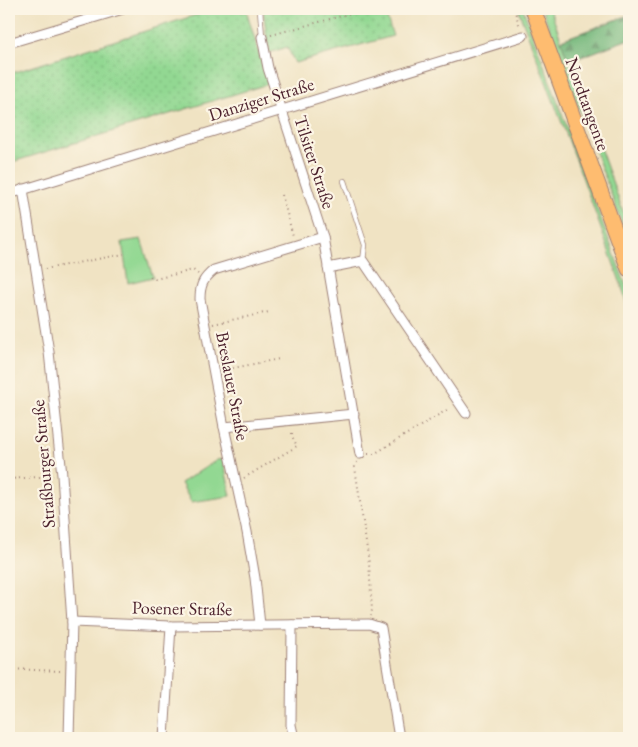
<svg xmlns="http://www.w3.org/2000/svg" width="638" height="747" viewBox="0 0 638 747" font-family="'EB Garamond',serif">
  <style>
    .green { fill: #92d892; stroke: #6e7c5e }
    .forest { fill: url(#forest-firs); stroke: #606c54 }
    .garden { fill: url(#garden-dots); stroke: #6e7c5e }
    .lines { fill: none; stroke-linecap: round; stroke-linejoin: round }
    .lane-casing { stroke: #9d8177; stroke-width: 6 }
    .street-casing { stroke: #9d8177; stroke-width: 11 }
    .primary-casing { stroke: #9d8177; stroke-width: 17 }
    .path { stroke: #9d8177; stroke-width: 2; stroke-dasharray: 1 4; stroke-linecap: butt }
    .lane { stroke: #fff; stroke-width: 4.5 }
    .street { stroke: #fff; stroke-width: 9 }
    .primary { stroke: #febc70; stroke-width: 15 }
    .labels { text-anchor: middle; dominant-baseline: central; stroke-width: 4.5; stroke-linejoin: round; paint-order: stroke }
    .street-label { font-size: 18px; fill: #4a1f2b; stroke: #fcf5e5 }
  </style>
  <defs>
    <pattern id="forest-firs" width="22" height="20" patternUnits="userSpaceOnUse" patternTransform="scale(1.25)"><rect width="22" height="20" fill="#75b87c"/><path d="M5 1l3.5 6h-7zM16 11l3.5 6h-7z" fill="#629566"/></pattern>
    <pattern id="garden-dots" width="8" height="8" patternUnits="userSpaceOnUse" patternTransform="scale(1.25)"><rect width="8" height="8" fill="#92d892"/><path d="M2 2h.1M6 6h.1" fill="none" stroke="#7fb97e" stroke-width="1.8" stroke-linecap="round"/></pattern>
  </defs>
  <rect width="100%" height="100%" fill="#fcf5e5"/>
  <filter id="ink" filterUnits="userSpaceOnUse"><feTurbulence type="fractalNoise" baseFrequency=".02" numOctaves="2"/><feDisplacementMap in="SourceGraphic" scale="10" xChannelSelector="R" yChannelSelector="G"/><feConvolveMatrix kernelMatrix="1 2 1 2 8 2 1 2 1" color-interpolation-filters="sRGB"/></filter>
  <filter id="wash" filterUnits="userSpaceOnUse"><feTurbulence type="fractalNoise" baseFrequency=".0096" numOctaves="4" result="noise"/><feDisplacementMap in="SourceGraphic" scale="20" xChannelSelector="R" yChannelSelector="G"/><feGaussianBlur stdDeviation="1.12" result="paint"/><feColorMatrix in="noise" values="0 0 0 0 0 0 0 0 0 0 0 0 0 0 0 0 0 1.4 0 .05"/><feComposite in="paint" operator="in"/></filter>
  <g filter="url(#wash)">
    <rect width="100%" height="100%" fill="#f0e3c3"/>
    <!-- green -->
    <g class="green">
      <polygon points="518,9 523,9 629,294 629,313 622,287 575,157"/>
      <polygon points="542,9 550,9 629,228 629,242"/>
      <polygon points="141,239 153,277 128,283 122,242"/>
      <polygon points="223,459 231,496 191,502 181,483 217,460"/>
    </g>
    <!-- forest -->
    <polygon class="forest" points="629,15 629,39 568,62 561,40"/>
    <!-- garden -->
    <g class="garden">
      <polygon points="215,9 246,9 268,84 9,163 9,74"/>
      <polygon points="263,9 384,9 393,36 295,63 287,47 269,53"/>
    </g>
  </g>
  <g filter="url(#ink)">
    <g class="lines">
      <defs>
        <g id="lane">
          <polyline points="260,9 262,37"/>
          <polyline points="344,181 365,245 363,261"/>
        </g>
        <g id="street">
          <polyline points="262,37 268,68 323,237 360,454"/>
          <polyline points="9,43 123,9"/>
          <polyline points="23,189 49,352 62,475 72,622 69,738"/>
          <polyline points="9,194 523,36"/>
          <polyline points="328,268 363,261 466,413"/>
          <polyline points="224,427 354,414"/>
          <polyline points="72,622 171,626 369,624 381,628 399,738"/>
          <path d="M260,625l-5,-47 -8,-46 -23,-105 -24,-128c0,-14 3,-20 14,-29l109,-33"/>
          <polyline points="292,625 291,725 294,738"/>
          <polyline points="164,738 171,626"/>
        </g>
        <polyline id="primary" points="533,9 629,269"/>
      </defs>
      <!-- lane casing -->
      <use href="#lane" class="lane-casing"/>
      <!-- street casing -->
      <use href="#street" class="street-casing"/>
      <!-- primary casing -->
      <use href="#primary" class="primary-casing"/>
      <!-- path -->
      <g class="path">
        <polyline points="514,9 520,27"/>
        <polyline points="271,35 367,9"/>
        <polyline points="282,195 293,236"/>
        <polyline points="45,269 124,254"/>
        <polyline points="150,277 155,279 193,270 198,274"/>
        <polyline points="213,324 269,312"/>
        <polyline points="223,370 279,359"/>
        <polyline points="368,454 374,454 450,408"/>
        <polyline points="357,462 355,467 369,563 372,610 371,616"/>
        <polyline points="244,478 297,446 292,436 292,429"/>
        <polyline points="9,479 54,476"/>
        <polyline points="9,669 61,671"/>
      </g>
      <!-- lane -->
      <use href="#lane" class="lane"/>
      <!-- street -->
      <use href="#street" class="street"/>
      <!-- primary -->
      <use href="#primary" class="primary"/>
    </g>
  </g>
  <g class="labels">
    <!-- street labels -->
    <g class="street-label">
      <text transform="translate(261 99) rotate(-17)">Danziger Straße</text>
      <text transform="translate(588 104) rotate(70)">Nordtangente</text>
      <text transform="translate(315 162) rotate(72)">Tilsiter Straße</text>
      <text transform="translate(233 386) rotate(79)">Breslauer Straße</text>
      <text transform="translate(43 464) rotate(-95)">Straßburger Straße</text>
      <text transform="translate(182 608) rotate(1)">Posener Straße</text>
    </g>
  </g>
  <!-- margin -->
  <rect width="638" height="747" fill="none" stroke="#fcf5e5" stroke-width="30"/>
</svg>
